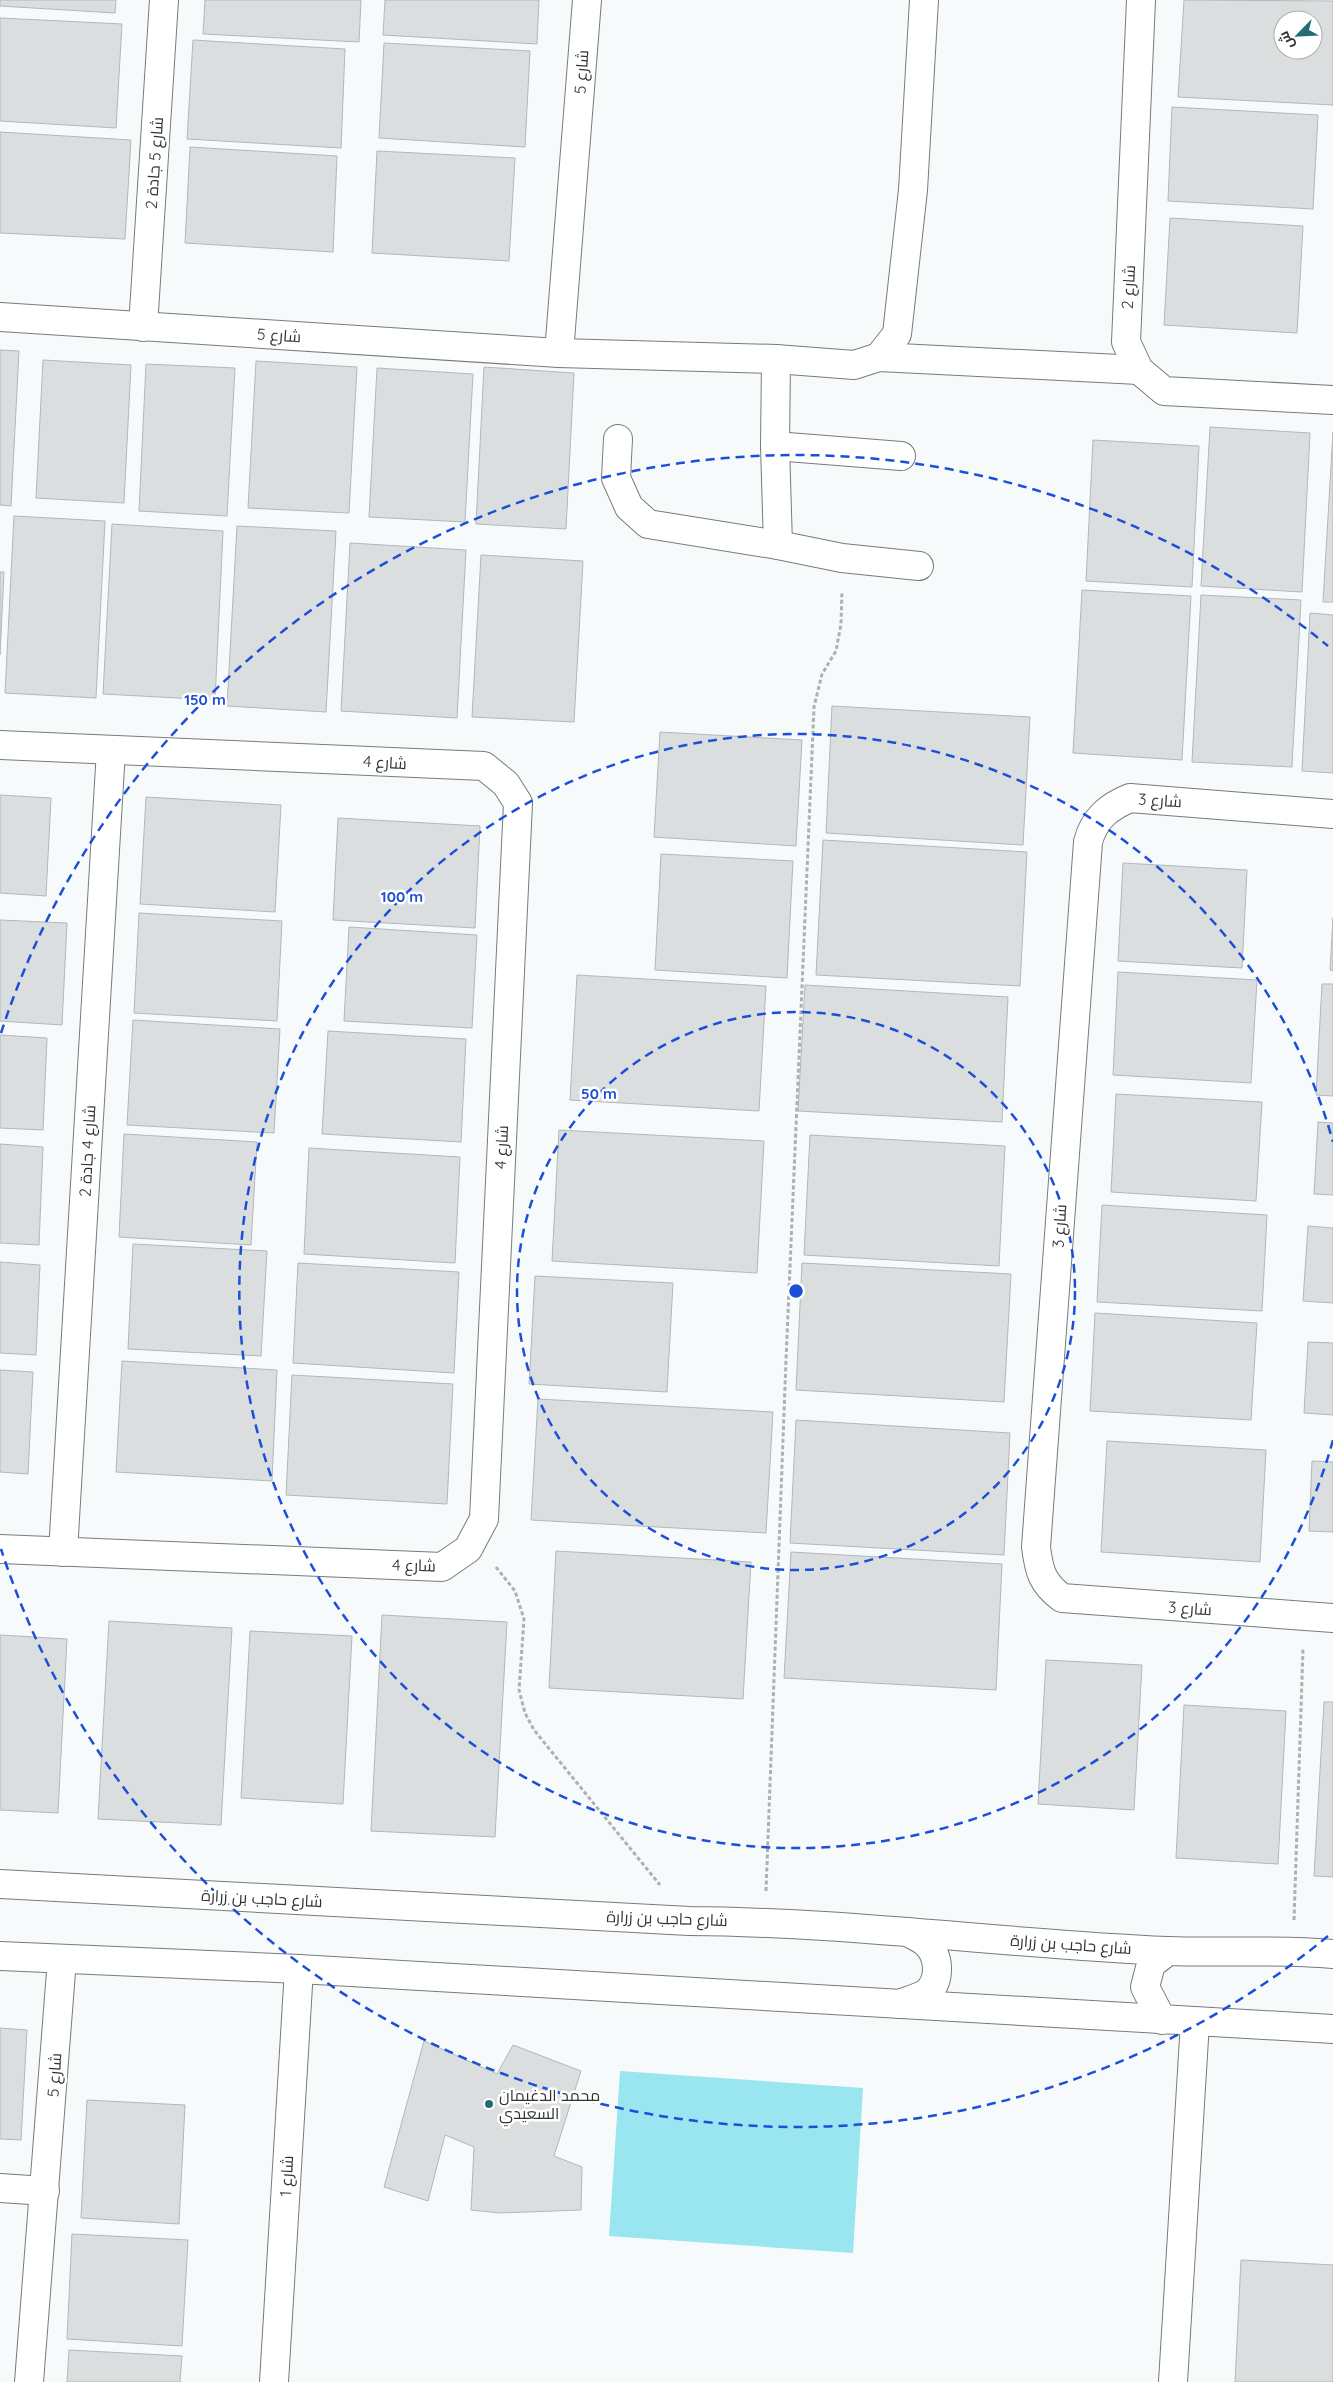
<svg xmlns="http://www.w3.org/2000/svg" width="1333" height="2382" viewBox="0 0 1333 2382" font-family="Quicksand,Cairo,sans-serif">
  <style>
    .green { fill: #99e5f0 }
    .building { fill: #dadede; stroke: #b4b7b8; fill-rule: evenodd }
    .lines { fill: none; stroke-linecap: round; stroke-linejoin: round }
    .minor-casing { stroke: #787b7c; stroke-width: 30 }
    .path { stroke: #aeb1b1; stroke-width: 3; stroke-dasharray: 4 2.5; stroke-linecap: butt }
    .minor { stroke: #fff; stroke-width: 28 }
    .ring { fill: none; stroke: #1d4ed8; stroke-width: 2.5; stroke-dasharray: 9 6 }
    .poi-dot { fill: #236c76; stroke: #fff; stroke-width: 2 }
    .labels { text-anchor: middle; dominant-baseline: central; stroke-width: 5; stroke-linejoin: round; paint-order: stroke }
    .street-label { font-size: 16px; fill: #313333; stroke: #fff }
    .poi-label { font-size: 16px; fill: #313333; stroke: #fff; text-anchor: start }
    .centre { fill: #1d4ed8; stroke: #fff; stroke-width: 2.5 }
    .ring-label { font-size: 15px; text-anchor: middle; font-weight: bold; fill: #1d4ed8; stroke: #fff; stroke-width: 5; stroke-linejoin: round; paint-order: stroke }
  </style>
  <rect width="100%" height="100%" fill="#f6fafa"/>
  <!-- green -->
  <polygon class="green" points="620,2071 863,2088 853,2253 609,2236"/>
  <!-- building -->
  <g class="building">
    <polygon points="0,0 116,0 115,13 0,6"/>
    <polygon points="205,0 361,0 359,42 203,34"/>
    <polygon points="385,0 539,0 537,44 383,35"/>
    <path d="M1184,0l149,1v104l-155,-8zM1283,20h30v30h-30z"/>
    <polygon points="0,18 122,24 116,128 0,121"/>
    <polygon points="193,40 345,49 341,148 187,139"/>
    <polygon points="384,43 530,51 525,147 379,138"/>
    <polygon points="1172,107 1318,115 1313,209 1168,201"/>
    <polygon points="0,132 131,140 125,239 0,233"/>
    <polygon points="190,147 337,156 333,252 185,243"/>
    <polygon points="377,151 515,158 509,261 372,253"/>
    <polygon points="1170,218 1303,226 1297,333 1164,325"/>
    <polygon points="0,350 19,351 11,506 0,505"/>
    <polygon points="43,360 131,365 124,503 36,498"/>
    <polygon points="256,361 357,367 349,513 248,508"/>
    <polygon points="146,364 235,368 227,516 139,511"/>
    <polygon points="484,367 574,373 566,529 476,524"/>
    <polygon points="377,368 473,374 465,522 369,517"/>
    <polygon points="1210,427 1310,433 1302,592 1201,586"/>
    <polygon points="1333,432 1333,602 1323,602"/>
    <polygon points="1093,440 1199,446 1192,587 1086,581"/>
    <polygon points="14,516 105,521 96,698 5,693"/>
    <polygon points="112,524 223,531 215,700 103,694"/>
    <polygon points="237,526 336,531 326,712 227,706"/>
    <polygon points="350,543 466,550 457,718 341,711"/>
    <polygon points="481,555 583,561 574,722 472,717"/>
    <polygon points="0,572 4,572 0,655"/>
    <polygon points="1082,590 1191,596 1182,760 1073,753"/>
    <polygon points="1201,595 1301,600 1292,767 1192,762"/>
    <polygon points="1310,613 1333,615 1333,773 1302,771"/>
    <polygon points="832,706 1030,717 1023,845 826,833"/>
    <polygon points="660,732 802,740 796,846 654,837"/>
    <polygon points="0,795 51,798 46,896 0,893"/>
    <polygon points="146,797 281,805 275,912 140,904"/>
    <polygon points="338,818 480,826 475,928 333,920"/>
    <polygon points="823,840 1027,852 1020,986 816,975"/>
    <polygon points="661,854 793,861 787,978 655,970"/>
    <polygon points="1123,863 1247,870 1242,968 1118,961"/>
    <polygon points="139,913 282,921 277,1021 134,1013"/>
    <polygon points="1333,918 1333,971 1330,970"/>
    <polygon points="0,920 67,923 62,1025 0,1021"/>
    <polygon points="349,927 477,935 472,1028 344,1021"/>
    <polygon points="1118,972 1257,980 1251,1083 1113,1075"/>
    <polygon points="577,975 766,986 759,1111 570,1100"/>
    <polygon points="1322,984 1333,984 1333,1096 1316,1095"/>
    <polygon points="805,985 1008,997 1002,1122 798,1111"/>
    <polygon points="133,1020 280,1029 274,1133 127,1125"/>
    <polygon points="328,1031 466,1039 461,1142 322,1134"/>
    <polygon points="0,1035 47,1038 43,1130 0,1128"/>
    <polygon points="1116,1094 1262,1102 1256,1201 1111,1192"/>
    <polygon points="1318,1122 1333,1123 1333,1195 1314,1194"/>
    <polygon points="559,1130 764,1141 757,1273 552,1261"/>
    <polygon points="124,1134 257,1142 251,1245 119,1237"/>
    <polygon points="810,1135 1005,1146 999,1266 804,1255"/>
    <polygon points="0,1144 43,1147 39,1245 0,1243"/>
    <polygon points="309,1148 460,1157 455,1263 304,1254"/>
    <polygon points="1102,1205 1267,1215 1262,1311 1097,1302"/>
    <polygon points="1308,1226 1333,1228 1333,1303 1303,1301"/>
    <polygon points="133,1244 267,1251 261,1356 128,1349"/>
    <polygon points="0,1262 40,1265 36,1355 0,1353"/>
    <polygon points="298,1263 459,1272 454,1373 293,1363"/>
    <polygon points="802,1263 1011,1274 1004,1402 796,1390"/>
    <polygon points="535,1276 673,1283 667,1392 529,1384"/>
    <polygon points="1095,1313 1257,1323 1251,1420 1090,1411"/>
    <polygon points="1308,1342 1333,1343 1333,1415 1304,1413"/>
    <polygon points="122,1361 277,1370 272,1481 116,1472"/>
    <polygon points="0,1370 33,1372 28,1474 0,1472"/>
    <polygon points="292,1375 453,1384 447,1504 286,1495"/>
    <polygon points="538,1399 773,1412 766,1533 531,1520"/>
    <polygon points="796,1420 1010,1433 1004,1555 790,1543"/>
    <polygon points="1107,1441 1266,1450 1260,1562 1101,1552"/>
    <polygon points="1312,1461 1333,1462 1333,1532 1309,1531"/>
    <polygon points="556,1551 751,1562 743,1699 549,1688"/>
    <polygon points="791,1552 1002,1564 996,1690 784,1678"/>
    <polygon points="382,1615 507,1622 495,1837 371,1831"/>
    <polygon points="109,1621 232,1628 221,1825 98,1819"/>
    <polygon points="250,1631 352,1636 343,1804 241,1798"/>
    <polygon points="0,1635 67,1639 58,1813 0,1810"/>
    <polygon points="1046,1660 1142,1665 1134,1810 1038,1804"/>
    <polygon points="1324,1702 1333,1702 1333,1877 1314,1876"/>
    <polygon points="1184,1705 1286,1711 1278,1864 1176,1858"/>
    <polygon points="0,2028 27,2030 21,2140 0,2139"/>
    <polygon points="424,2041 497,2074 513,2045 581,2071 554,2156 582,2167 581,2210 500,2213 471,2210 474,2147 445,2135 428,2201 384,2187"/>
    <polygon points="87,2100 185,2105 179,2224 81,2218"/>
    <polygon points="72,2234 188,2240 182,2346 67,2339"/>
    <polygon points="1241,2260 1333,2265 1333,2382 1235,2382"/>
    <polygon points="69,2350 182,2356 180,2382 67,2382"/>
  </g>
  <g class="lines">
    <defs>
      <g id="minor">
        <polyline points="1141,0 1126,342 1139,370 1164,391 1333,400"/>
        <polyline points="0,317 559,353 776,359 854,365 879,357 1139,370"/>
        <polyline points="143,327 164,0"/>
        <polyline points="559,353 587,0"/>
        <polyline points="879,357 897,334 913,190 924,0"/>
        <polyline points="776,359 775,446 778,545"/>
        <polyline points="618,439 616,478 629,507 648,524 778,545 842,558 919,566"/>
        <polyline points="775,446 901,456"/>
        <polyline points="0,745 484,766 506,784 518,803 484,1519 468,1549 442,1567 0,1549"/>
        <path d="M1333,814l-203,-16c-22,9 -36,21 -42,44l-52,705c3,24 6,36 26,51l271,20"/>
        <polyline points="63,1552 111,750"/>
        <path d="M0,1884l689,37c160,1 318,23 478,30 55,2 111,-2 166,3"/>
        <polyline points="0,1956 299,1969 1333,2029"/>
        <path d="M899,2004c8,-3 19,-6 26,-10 16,-11 15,-36 3,-49 -5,-6 -14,-9 -20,-13"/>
        <polyline points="1162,2020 1145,1987 1151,1964 1168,1951"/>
        <polyline points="0,2188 45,2191"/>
        <polyline points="29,2382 62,1959"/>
        <polyline points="274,2382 299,1969"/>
        <polyline points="1173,2382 1195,2022"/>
      </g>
    </defs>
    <!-- minor casing -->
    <use href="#minor" class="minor-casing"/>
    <!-- path -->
    <g class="path">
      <polyline points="496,1567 515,1591 524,1619 519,1690 525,1713 534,1730 660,1885"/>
      <polyline points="766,1891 786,1360 814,707 822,674 836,651 841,624 842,591"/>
      <polyline points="1294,1920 1303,1649"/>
    </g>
    <!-- minor -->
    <use href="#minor" class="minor"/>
  </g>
  <!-- distance rings -->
  <g class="ring">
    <circle cx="796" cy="1291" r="279"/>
    <path d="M1333 1440A557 557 0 1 1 1333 1142"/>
    <path d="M1328 1936A836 836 0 0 1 1 1549M1 1033A836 836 0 0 1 1328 646"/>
  </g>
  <!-- markers -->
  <circle class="poi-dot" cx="489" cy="2104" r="5"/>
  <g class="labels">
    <!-- street labels -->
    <g class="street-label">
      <text transform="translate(581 72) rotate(-86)">شارع 5</text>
      <text transform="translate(154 163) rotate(-86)">شارع 5 جادة 2</text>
      <text transform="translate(1128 287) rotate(-87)">شارع 2</text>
      <text transform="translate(279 335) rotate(4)">شارع 5</text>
      <text transform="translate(385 762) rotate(3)">شارع 4</text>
      <text transform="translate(1160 800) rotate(4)">شارع 3</text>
      <text transform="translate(501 1147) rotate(-87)">شارع 4</text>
      <text transform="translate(87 1151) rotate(-87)">شارع 4 جادة 2</text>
      <text transform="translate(1059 1226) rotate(-86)">شارع 3</text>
      <text transform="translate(414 1565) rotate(1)">شارع 4</text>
      <text transform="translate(1190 1608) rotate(4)">شارع 3</text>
      <text transform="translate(262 1898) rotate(3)">شارع حاجب بن زرارة</text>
      <text transform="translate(667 1918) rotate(2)">شارع حاجب بن زرارة</text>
      <text transform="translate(1071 1944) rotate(4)">شارع حاجب بن زرارة</text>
      <text transform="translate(54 2075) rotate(-86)">شارع 5</text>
      <text transform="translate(286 2176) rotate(-87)">شارع 1</text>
    </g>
    <!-- poi labels -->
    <g class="poi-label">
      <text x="499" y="2095">محمد الدغيمان<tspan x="499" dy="18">السعيدي</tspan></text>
    </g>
  </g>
  <circle cx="796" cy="1291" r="8" class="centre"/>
  <g class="ring-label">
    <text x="205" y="705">150 m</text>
    <text x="402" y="902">100 m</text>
    <text x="599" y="1099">50 m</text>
  </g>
  <!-- north arrow -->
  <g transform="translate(1298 35) rotate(246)"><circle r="24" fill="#ffffff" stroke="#adadad"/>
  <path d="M0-4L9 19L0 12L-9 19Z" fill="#236c76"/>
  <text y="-8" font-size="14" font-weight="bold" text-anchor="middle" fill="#313333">ش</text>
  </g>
</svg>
